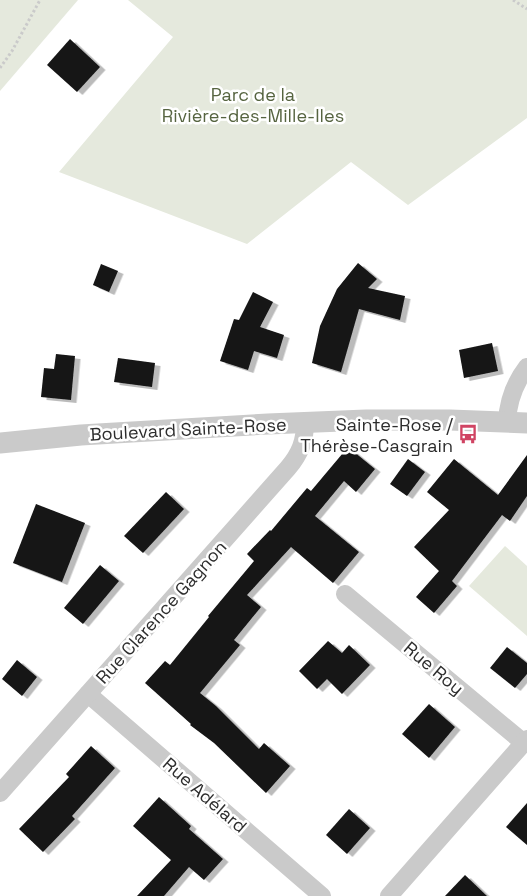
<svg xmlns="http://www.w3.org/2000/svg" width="527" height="896" viewBox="0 0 527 896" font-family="'Space Grotesk',sans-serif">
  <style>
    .green { fill: #e5e9dd }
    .building { fill: #141414; filter: url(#shadow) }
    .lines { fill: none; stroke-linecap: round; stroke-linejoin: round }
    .path { stroke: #cacaca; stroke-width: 3; stroke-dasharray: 2.5 2.5; stroke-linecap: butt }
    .minor { stroke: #cacaca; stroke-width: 18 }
    .tertiary { stroke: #cacaca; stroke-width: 21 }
    .labels { text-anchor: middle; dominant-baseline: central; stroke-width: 5; stroke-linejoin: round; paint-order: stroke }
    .park-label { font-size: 18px; fill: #566440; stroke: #fff }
    .poi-label { font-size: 18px; fill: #2d2d2d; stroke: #fff; text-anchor: end }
    .street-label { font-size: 18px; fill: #2d2d2d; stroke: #fff }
  </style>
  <defs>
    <filter id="shadow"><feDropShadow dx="5.5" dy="3" stdDeviation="0" flood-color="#0004"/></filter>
  </defs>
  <rect width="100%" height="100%" fill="#fff"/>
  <!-- green -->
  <g class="green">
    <polygon points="0,0 78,0 0,91"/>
    <polygon points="128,0 527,0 527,118 408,205 351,162 247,244 59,172 173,37"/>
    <polygon points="505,546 527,566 527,636 469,586"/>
  </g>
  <!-- building -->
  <g class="building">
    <polygon points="70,39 100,67 77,92 47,65"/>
    <polygon points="358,263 377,279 368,288 405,296 400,320 359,309 341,372 312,363 320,326 337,289"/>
    <polygon points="101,264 118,271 109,292 93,285"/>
    <polygon points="253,292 273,302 260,327 284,335 277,358 254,351 248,370 220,361 234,319 239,320"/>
    <polygon points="492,343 498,371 464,378 459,350"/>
    <polygon points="56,354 75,356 71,400 41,397 44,368 54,369"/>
    <polygon points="118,358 155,363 152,387 114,382"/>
    <polygon points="348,447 375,469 356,492 344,481 315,516 359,552 333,583 291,547 247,595 261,607 234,640 240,645 200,693 216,706 259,749 264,743 290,766 266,793 214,743 190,725 191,724 145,683 165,661 170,665 209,617 208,616 254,561 247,554 270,530 271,531 307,488 311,491"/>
    <polygon points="527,455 527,496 510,521 502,515 452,581 457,586 434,613 416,597 439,571 414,547 449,510 427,492 454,459 498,495"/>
    <polygon points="408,459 425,472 407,496 390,484"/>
    <polygon points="166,492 184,509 143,553 124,536"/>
    <polygon points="36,504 85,523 62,582 13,563"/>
    <polygon points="100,565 119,581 83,624 64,608"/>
    <polygon points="328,641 342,653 349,645 370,665 342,694 327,679 317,689 299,671"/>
    <polygon points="507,647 527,663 527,674 515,688 490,668"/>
    <polygon points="17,660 37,677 22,696 2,679"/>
    <polygon points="429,704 455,727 429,758 402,734"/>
    <polygon points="91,746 115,768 72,816 75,819 43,852 19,829 69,777 66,774"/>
    <polygon points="159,797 191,826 189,829 223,859 204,880 189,867 164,896 137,896 171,860 133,826"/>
    <polygon points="527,803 527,845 506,827"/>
    <polygon points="349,809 370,828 347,854 326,835"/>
    <polygon points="465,875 487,896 445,896"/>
  </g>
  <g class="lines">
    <!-- path -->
    <g class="path">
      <polyline points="513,0 527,9"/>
      <polyline points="0,68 12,51 40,0"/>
    </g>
    <!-- minor -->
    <g class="minor">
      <path d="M507,422c1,-21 7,-38 20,-55"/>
      <polyline points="345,594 524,743"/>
      <polyline points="88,694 322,896"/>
      <path d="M0,793l288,-325c12,-14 17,-27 17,-45"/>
      <polyline points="389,896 527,739"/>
    </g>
    <!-- tertiary -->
    <polyline class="tertiary" points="0,443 81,435 268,424 366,420 450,420 527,423"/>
  </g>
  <!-- icons -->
  <defs>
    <symbol id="bus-bare" viewBox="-9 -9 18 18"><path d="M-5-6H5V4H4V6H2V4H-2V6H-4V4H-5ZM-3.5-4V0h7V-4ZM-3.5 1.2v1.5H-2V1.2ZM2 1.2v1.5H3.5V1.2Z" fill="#d04463" stroke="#fff" stroke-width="2.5" paint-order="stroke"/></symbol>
  </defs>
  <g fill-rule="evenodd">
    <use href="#bus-bare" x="454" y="420" width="28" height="28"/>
  </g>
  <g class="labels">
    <!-- park labels -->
    <g class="park-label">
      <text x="253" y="94">Parc de la<tspan x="253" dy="21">Rivière-des-Mille-Iles</tspan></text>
    </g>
    <!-- poi labels -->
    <g class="poi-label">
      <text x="453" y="424">Sainte-Rose /<tspan x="453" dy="21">Thérèse-Casgrain</tspan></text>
    </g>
    <!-- street labels -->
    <g class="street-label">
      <text transform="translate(188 429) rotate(-3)">Boulevard Sainte-Rose</text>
      <text transform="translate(161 612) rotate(-48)">Rue Clarence Gagnon</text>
      <text transform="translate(434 668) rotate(40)">Rue Roy</text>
      <text transform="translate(205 795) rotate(41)">Rue Adélard</text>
    </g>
  </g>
</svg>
